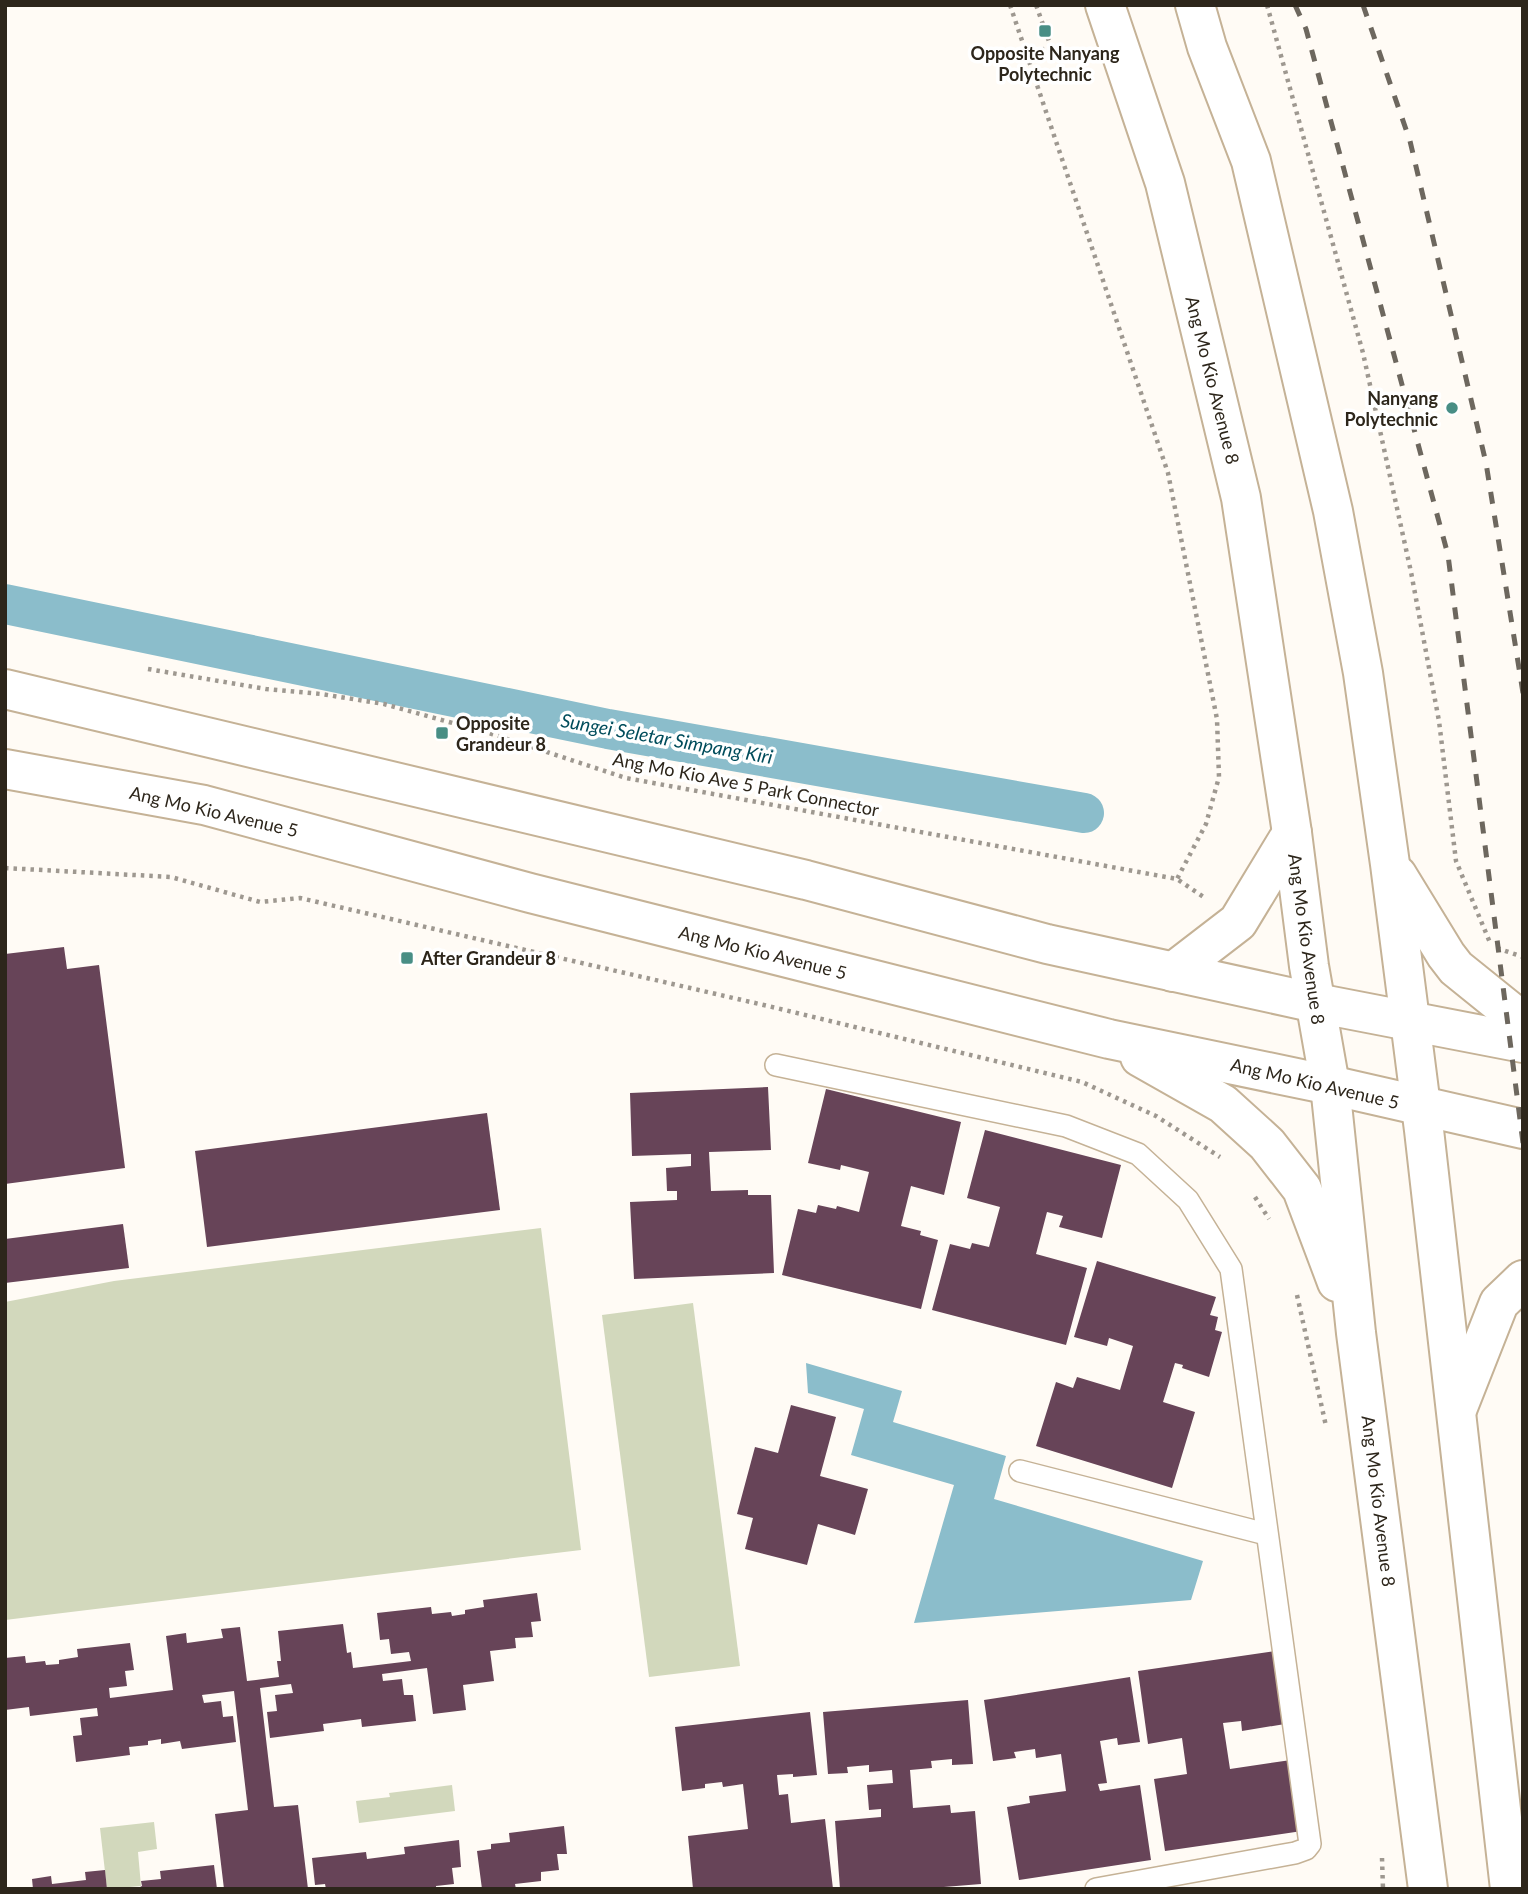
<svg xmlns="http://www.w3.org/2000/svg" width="1528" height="1894" viewBox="0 0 1528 1894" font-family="Lato,sans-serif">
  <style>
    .green { fill: #d2d8bc }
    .water { fill: #8bbdcb }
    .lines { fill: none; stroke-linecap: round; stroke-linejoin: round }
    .canal { stroke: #8bbdcb; stroke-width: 40 }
    .building { fill: #674458 }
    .lane-casing { stroke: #c5b296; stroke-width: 24 }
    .primary-casing { stroke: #c5b296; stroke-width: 42 }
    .path { stroke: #9e9890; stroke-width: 4.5; stroke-dasharray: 3.5 5; stroke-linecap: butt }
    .lane { stroke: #fff; stroke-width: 21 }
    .primary { stroke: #fff; stroke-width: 38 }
    .rail { stroke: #6d675e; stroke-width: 5; stroke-dasharray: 12 12; stroke-linecap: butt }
    .poi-dot { fill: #488e85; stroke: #fff; stroke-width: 2.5 }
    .labels { text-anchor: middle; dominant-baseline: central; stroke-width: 7; stroke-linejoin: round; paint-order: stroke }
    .poi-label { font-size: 18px; font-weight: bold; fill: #2d261b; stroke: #fff; text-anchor: start }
    .street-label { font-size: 18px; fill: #2d261b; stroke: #fff }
    .water-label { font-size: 19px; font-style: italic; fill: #004c5b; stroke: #fff }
  </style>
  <rect width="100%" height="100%" fill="#fffbf5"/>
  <!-- green -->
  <g class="green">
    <polygon points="541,1228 581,1550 5,1620 5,1302 114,1281"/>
    <polygon points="693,1303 740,1666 649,1677 602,1315"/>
    <polygon points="452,1785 455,1811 359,1823 356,1801 390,1797 389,1793"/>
    <polygon points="154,1822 157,1849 138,1852 141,1886 107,1889 100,1828"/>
  </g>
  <!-- water -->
  <polygon class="water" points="806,1363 902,1391 893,1422 1006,1456 994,1499 1203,1561 1191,1600 914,1623 954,1485 851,1455 864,1409 808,1393"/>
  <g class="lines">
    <!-- canal -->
    <polyline class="canal" points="5,604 608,729 1084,813"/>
  </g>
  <!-- building -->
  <g class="building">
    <polygon points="64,947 67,969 99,965 125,1168 5,1184 5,954"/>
    <polygon points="768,1087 771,1150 709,1152 711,1191 748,1190 748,1195 771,1195 774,1273 634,1279 630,1202 677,1200 677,1191 667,1191 666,1168 691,1166 691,1154 632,1156 630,1093"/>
    <polygon points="826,1089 961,1122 944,1195 911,1186 901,1226 921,1231 920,1235 938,1240 921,1309 782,1275 798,1209 816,1213 818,1205 836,1209 837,1206 859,1212 869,1172 841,1165 840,1170 808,1163"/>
    <polygon points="487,1113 500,1210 207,1247 195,1151"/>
    <polygon points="985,1130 1121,1165 1102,1238 1059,1227 1063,1216 1047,1212 1036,1254 1087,1268 1066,1345 932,1310 950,1244 970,1249 972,1243 989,1247 1000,1207 967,1198"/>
    <polygon points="123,1224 129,1268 5,1283 5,1239"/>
    <polygon points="1097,1261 1216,1297 1210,1315 1218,1317 1215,1330 1222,1332 1209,1377 1182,1368 1183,1365 1175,1363 1163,1402 1195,1412 1172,1488 1036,1446 1056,1382 1073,1388 1077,1377 1120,1390 1133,1346 1109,1338 1107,1346 1074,1337"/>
    <polygon points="791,1405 836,1417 820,1476 868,1489 855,1535 818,1524 807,1565 745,1549 753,1518 737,1514 755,1447 778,1453"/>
    <polygon points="537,1593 541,1621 531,1622 533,1637 515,1638 516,1648 490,1651 494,1681 463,1685 466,1710 433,1714 427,1668 382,1674 383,1681 402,1679 404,1695 413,1695 416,1721 362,1727 361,1719 323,1724 324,1731 270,1738 267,1712 277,1711 275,1695 293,1693 291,1684 260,1688 274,1807 298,1805 308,1889 224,1889 215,1814 248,1810 234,1691 202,1695 204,1703 221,1701 223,1717 233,1716 236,1742 182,1749 180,1741 161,1744 161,1739 148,1741 148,1745 129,1747 130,1755 76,1762 73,1736 82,1735 80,1718 98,1716 97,1708 30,1716 29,1707 5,1710 5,1658 25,1656 26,1663 45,1661 46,1665 59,1664 59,1660 78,1657 77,1649 130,1643 134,1670 125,1671 127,1686 109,1688 110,1698 173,1690 166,1636 186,1633 187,1643 223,1638 221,1629 240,1627 247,1681 279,1677 277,1661 281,1661 278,1631 343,1624 347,1653 351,1652 353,1668 411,1661 409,1652 391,1654 389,1639 380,1640 377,1613 431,1607 432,1614 451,1612 452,1616 465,1614 465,1610 484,1607 483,1600"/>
    <polygon points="1275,1651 1285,1724 1242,1731 1241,1721 1223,1723 1230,1769 1291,1760 1302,1831 1165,1851 1154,1779 1187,1774 1182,1738 1148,1744 1138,1671"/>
    <polygon points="1130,1677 1140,1742 1118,1745 1117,1738 1100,1741 1107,1783 1098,1784 1100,1791 1140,1785 1151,1860 1019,1880 1007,1807 1030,1803 1029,1796 1066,1791 1061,1754 1036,1758 1035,1749 1014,1752 1016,1758 993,1761 984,1700"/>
    <polygon points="968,1700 973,1764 952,1765 952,1759 931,1761 932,1768 910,1770 913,1808 950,1805 951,1813 975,1811 981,1884 919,1889 840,1889 835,1821 881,1817 881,1809 869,1810 867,1785 893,1783 892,1770 869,1772 869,1765 847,1767 848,1773 828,1774 823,1712"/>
    <polygon points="810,1712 817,1775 793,1777 793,1774 777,1775 779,1795 788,1794 791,1823 825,1819 833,1889 693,1889 688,1836 748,1829 743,1784 723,1787 722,1782 705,1784 705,1788 682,1791 675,1727"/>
    <polygon points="564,1826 567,1854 557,1854 559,1870 541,1872 541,1881 515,1884 516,1889 482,1889 477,1851 491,1849 491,1844 510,1842 509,1833"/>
    <polygon points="459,1840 461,1867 452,1868 454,1884 436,1886 436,1889 326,1889 325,1884 315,1885 312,1858 366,1852 367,1859 405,1854 404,1847"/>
    <polygon points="214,1865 217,1889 136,1889 142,1886 141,1881 161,1879 160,1871"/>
    <polygon points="105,1870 107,1889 33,1889 32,1879 51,1876 52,1884 86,1880 85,1872"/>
  </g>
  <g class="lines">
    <defs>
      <g id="lane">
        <polyline points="776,1065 1066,1126 1138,1154 1188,1200 1231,1269 1310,1844 1306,1849 1295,1853 1096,1889"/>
        <polyline points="1020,1471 1266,1534"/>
      </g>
      <g id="primary">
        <polyline points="1105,5 1165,183 1241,498 1292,833 1309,966 1330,1085 1356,1333 1428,1889"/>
        <polyline points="1195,5 1207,47 1251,161 1333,511 1363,673 1390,864 1424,1130 1510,1889"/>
        <polyline points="5,689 806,880 1047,944 1316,1003 1523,1043"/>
        <polyline points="5,769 204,805 530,893 1109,1039 1330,1085 1523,1129"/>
        <polyline points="1397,875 1446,955 1456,968 1523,1022"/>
        <polyline points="1173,972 1238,922 1292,833"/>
        <polyline points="1140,1057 1223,1104 1267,1144 1302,1189 1337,1282"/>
        <polyline points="1458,1407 1499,1303 1523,1280"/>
      </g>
    </defs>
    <!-- lane casing -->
    <use href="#lane" class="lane-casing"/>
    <!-- primary casing -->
    <use href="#primary" class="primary-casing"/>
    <!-- path -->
    <g class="path">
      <polyline points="1010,5 1168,473 1217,719 1219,777 1206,824 1177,879"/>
      <polyline points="1267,5 1363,353 1411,572 1439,721 1456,861 1491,945"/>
      <polyline points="1025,55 1051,47 1036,5"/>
      <polyline points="148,669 266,689 321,694 384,704 492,734 626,778 1177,879 1205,898"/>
      <polyline points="5,868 171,877 260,902 300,898 768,1006 1082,1082 1156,1116 1220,1157"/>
      <polyline points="1497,948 1523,957"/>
      <polyline points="1255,1197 1269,1219"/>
      <polyline points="1297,1295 1326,1426"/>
      <polyline points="1382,1858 1383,1889"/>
    </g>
    <!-- lane -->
    <use href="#lane" class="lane"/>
    <!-- primary -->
    <use href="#primary" class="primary"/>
    <!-- rail -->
    <g class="rail">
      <polyline points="1295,5 1306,29 1448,555 1523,1143"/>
      <polyline points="1363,5 1410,141 1486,463 1523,693"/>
    </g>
  </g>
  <!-- markers -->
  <g class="poi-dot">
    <rect x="1038" y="24" width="14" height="14" rx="3.5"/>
    <circle cx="1452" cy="408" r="7"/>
    <rect x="435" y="726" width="14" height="14" rx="3.5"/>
    <rect x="400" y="951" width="14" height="14" rx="3.5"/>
  </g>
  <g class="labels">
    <!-- poi labels -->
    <g class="poi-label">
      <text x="1045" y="53" text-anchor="middle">Opposite Nanyang<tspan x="1045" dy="21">Polytechnic</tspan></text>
      <text x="1438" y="398" text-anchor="end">Nanyang<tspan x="1438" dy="21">Polytechnic</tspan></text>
      <text x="456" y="723">Opposite<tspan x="456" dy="21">Grandeur 8</tspan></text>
      <text x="421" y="958">After Grandeur 8</text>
    </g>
    <!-- street labels -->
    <g class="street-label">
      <text transform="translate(1213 380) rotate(76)">Ang Mo Kio Avenue 8</text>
      <text transform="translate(746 784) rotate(11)">Ang Mo Kio Ave 5 Park Connector</text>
      <text transform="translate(214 811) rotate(13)">Ang Mo Kio Avenue 5</text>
      <text transform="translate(1307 939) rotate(82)">Ang Mo Kio Avenue 8</text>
      <text transform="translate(763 952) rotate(14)">Ang Mo Kio Avenue 5</text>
      <text transform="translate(1315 1083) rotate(13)">Ang Mo Kio Avenue 5</text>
      <text transform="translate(1379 1501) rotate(83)">Ang Mo Kio Avenue 8</text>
    </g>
    <!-- water labels -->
    <g class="water-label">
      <text transform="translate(667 738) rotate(10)">Sungei Seletar Simpang Kiri</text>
    </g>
  </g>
  <!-- border -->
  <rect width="1528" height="1894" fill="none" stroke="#2d261b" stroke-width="14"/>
</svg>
